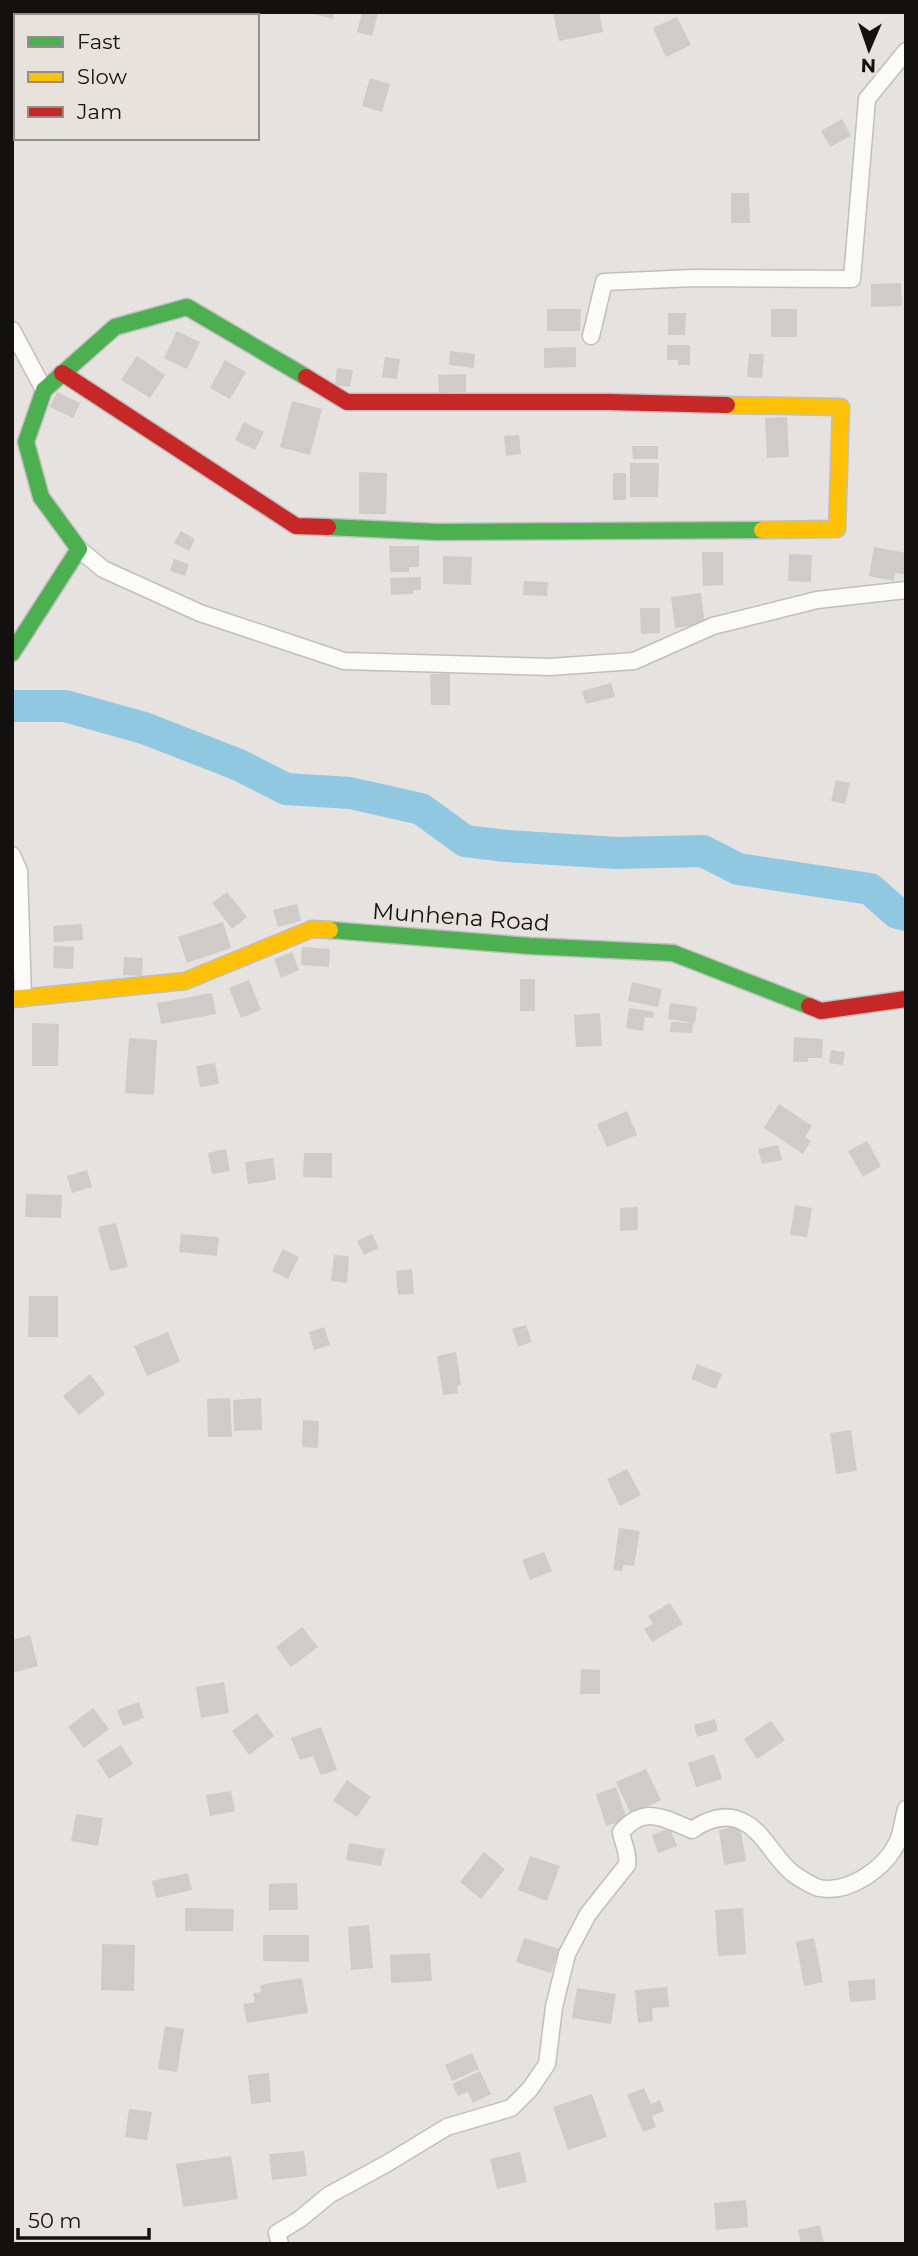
<svg xmlns="http://www.w3.org/2000/svg" width="918" height="2256" viewBox="0 0 918 2256" font-family="Montserrat,sans-serif">
  <style>
    .lines { fill: none; stroke-linecap: round; stroke-linejoin: round }
    .river { stroke: #91c8e1; stroke-width: 32 }
    .building { fill: #cecbc9 }
    .street-casing { stroke: #c1bfbd; stroke-width: 19 }
    .fast-casing { stroke: #c1bfbd; stroke-width: 19 }
    .slow-casing { stroke: #c1bfbd; stroke-width: 19 }
    .jam-casing { stroke: #c1bfbd; stroke-width: 19 }
    .street { stroke: #fbfbfa; stroke-width: 16 }
    .fast { stroke: #4caf50; stroke-width: 16 }
    .slow { stroke: #ffc107; stroke-width: 16 }
    .jam { stroke: #c62828; stroke-width: 16 }
    .labels { text-anchor: middle; dominant-baseline: central; stroke-width: 6; stroke-linejoin: round; paint-order: stroke }
    .street-label { font-size: 23px; fill: #131110; stroke: #e8e2dd }
  </style>
  <rect width="100%" height="100%" fill="#e5e2e0"/>
  <g class="lines">
    <!-- river -->
    <polyline class="river" points="12,706 65,706 144,728 239,765 286,789 350,793 421,809 465,841 506,846 617,853 703,851 738,869 870,889 897,913 906,915"/>
  </g>
  <!-- building -->
  <g class="building">
    <polygon points="306,12 334,12 333,19"/>
    <polygon points="362,12 378,13 372,36 357,32"/>
    <polygon points="553,12 599,12 603,32 559,41"/>
    <polygon points="677,17 691,45 666,57 653,28"/>
    <polygon points="370,78 390,84 382,112 362,106"/>
    <polygon points="842,119 851,136 830,147 821,131"/>
    <polygon points="731,193 749,193 750,223 731,223"/>
    <polygon points="901,283 902,306 871,307 871,284"/>
    <polygon points="547,309 581,309 580,331 547,331"/>
    <rect x="771" y="309" width="26" height="28"/>
    <polygon points="668,313 686,313 685,335 668,335"/>
    <polygon points="177,331 200,342 187,369 164,358"/>
    <polygon points="667,345 690,345 690,365 678,365 678,360 667,360"/>
    <polygon points="576,347 576,367 544,368 544,348"/>
    <polygon points="450,351 475,354 474,368 449,365"/>
    <polygon points="749,354 764,354 762,378 747,377"/>
    <polygon points="137,356 165,375 150,398 121,380"/>
    <polygon points="385,357 400,359 397,379 382,377"/>
    <polygon points="225,360 246,372 230,399 210,388"/>
    <polygon points="337,368 353,370 350,387 335,385"/>
    <polygon points="466,374 466,392 439,393 438,375"/>
    <polygon points="57,392 80,403 73,418 50,407"/>
    <polygon points="292,401 322,409 310,455 280,447"/>
    <polygon points="787,417 789,457 767,458 765,418"/>
    <polygon points="244,422 264,432 255,450 235,440"/>
    <polygon points="519,435 521,454 506,456 504,436"/>
    <polygon points="632,446 658,446 658,459 633,459"/>
    <polygon points="630,463 659,463 658,497 630,497"/>
    <polygon points="359,472 387,473 386,514 359,514"/>
    <rect x="613" y="473" width="13" height="27"/>
    <polygon points="181,531 195,539 189,551 174,543"/>
    <polygon points="389,546 419,546 419,567 409,567 409,572 390,572"/>
    <polygon points="874,547 906,553 905,574 895,573 894,581 869,576"/>
    <polygon points="702,552 723,552 723,585 703,586"/>
    <polygon points="789,554 812,555 811,582 788,581"/>
    <polygon points="443,556 472,557 471,585 443,584"/>
    <polygon points="174,559 189,564 185,576 170,571"/>
    <polygon points="421,577 421,590 413,590 413,594 391,595 390,578"/>
    <polygon points="524,581 548,582 547,596 523,595"/>
    <polygon points="701,593 705,624 675,628 671,597"/>
    <polygon points="640,608 660,608 660,633 641,634"/>
    <polygon points="430,674 450,674 450,705 431,705"/>
    <polygon points="611,683 615,697 586,704 582,691"/>
    <polygon points="836,780 850,783 845,804 831,801"/>
    <polygon points="227,892 247,917 232,929 212,903"/>
    <polygon points="297,904 301,921 278,927 273,910"/>
    <polygon points="223,922 231,948 187,963 178,937"/>
    <polygon points="82,924 83,940 54,942 53,926"/>
    <polygon points="54,946 74,947 73,969 53,968"/>
    <polygon points="302,947 330,949 329,967 301,965"/>
    <polygon points="292,952 299,970 281,978 274,959"/>
    <polygon points="124,957 143,958 142,976 123,975"/>
    <rect x="520" y="979" width="15" height="32"/>
    <polygon points="249,980 261,1010 241,1018 229,988"/>
    <polygon points="632,982 662,989 658,1007 628,1001"/>
    <polygon points="212,993 216,1014 161,1024 157,1003"/>
    <polygon points="670,1003 697,1007 695,1023 668,1019"/>
    <polygon points="629,1008 654,1012 653,1018 645,1017 643,1031 626,1028"/>
    <polygon points="600,1013 602,1046 576,1047 574,1015"/>
    <polygon points="671,1022 693,1023 692,1033 670,1032"/>
    <polygon points="32,1023 59,1024 58,1066 32,1066"/>
    <polygon points="794,1037 823,1039 822,1058 808,1058 808,1062 793,1062"/>
    <polygon points="129,1038 157,1040 154,1095 125,1093"/>
    <polygon points="831,1050 845,1052 843,1065 829,1063"/>
    <polygon points="215,1063 219,1084 200,1087 196,1066"/>
    <polygon points="779,1104 812,1126 805,1137 811,1141 803,1154 764,1128"/>
    <polygon points="627,1111 637,1135 607,1147 597,1124"/>
    <polygon points="867,1141 881,1166 863,1177 848,1151"/>
    <polygon points="778,1145 782,1160 762,1164 758,1149"/>
    <polygon points="226,1149 230,1171 212,1174 208,1153"/>
    <polygon points="304,1153 332,1153 332,1178 303,1177"/>
    <polygon points="273,1158 276,1180 248,1184 245,1162"/>
    <polygon points="87,1170 92,1187 72,1193 67,1176"/>
    <polygon points="26,1194 62,1195 61,1218 25,1217"/>
    <polygon points="795,1205 812,1208 807,1237 790,1235"/>
    <polygon points="638,1207 638,1230 620,1231 620,1208"/>
    <polygon points="116,1223 128,1267 110,1271 98,1227"/>
    <polygon points="181,1234 219,1237 217,1256 179,1252"/>
    <polygon points="372,1234 379,1248 364,1255 357,1241"/>
    <polygon points="283,1249 299,1257 288,1279 272,1271"/>
    <polygon points="334,1255 349,1256 347,1283 331,1281"/>
    <polygon points="412,1269 414,1294 398,1295 396,1271"/>
    <polygon points="29,1296 58,1296 58,1337 28,1337"/>
    <polygon points="526,1325 532,1342 518,1347 512,1329"/>
    <polygon points="324,1327 330,1345 314,1350 309,1332"/>
    <polygon points="168,1332 180,1362 147,1376 134,1346"/>
    <polygon points="456,1352 461,1385 457,1386 458,1393 443,1395 437,1356"/>
    <polygon points="697,1364 722,1374 716,1389 691,1379"/>
    <polygon points="90,1374 105,1394 79,1415 63,1396"/>
    <polygon points="230,1398 232,1437 208,1437 207,1399"/>
    <polygon points="261,1398 262,1430 234,1431 233,1400"/>
    <polygon points="303,1420 319,1421 318,1448 302,1447"/>
    <polygon points="851,1430 857,1471 836,1474 830,1433"/>
    <polygon points="627,1469 641,1495 620,1506 607,1479"/>
    <polygon points="619,1528 640,1531 634,1566 623,1565 622,1571 613,1570"/>
    <polygon points="544,1552 552,1571 530,1580 522,1560"/>
    <polygon points="670,1603 683,1624 652,1642 644,1629 653,1624 648,1616"/>
    <polygon points="302,1627 318,1647 291,1667 276,1647"/>
    <polygon points="30,1635 38,1666 12,1673 12,1640"/>
    <polygon points="581,1669 600,1670 600,1694 580,1694"/>
    <polygon points="224,1682 229,1713 201,1718 196,1687"/>
    <polygon points="139,1702 144,1718 123,1726 117,1710"/>
    <polygon points="93,1708 109,1729 84,1748 68,1727"/>
    <polygon points="257,1713 274,1736 249,1755 232,1731"/>
    <polygon points="715,1719 718,1731 697,1737 694,1725"/>
    <polygon points="771,1721 785,1740 757,1759 744,1739"/>
    <polygon points="321,1727 337,1770 321,1775 313,1756 300,1760 291,1738"/>
    <polygon points="121,1745 133,1764 109,1779 97,1760"/>
    <polygon points="714,1754 722,1779 696,1787 688,1763"/>
    <polygon points="646,1769 661,1800 631,1814 616,1782"/>
    <polygon points="347,1780 371,1797 357,1817 333,1801"/>
    <polygon points="616,1787 627,1820 606,1826 596,1794"/>
    <polygon points="231,1791 235,1811 210,1816 206,1795"/>
    <polygon points="76,1814 103,1818 98,1846 71,1841"/>
    <polygon points="740,1826 746,1861 724,1865 719,1830"/>
    <polygon points="670,1828 677,1846 658,1853 652,1835"/>
    <polygon points="349,1843 385,1849 381,1866 346,1860"/>
    <polygon points="484,1852 505,1869 481,1899 460,1882"/>
    <polygon points="530,1856 560,1866 547,1901 518,1890"/>
    <polygon points="188,1873 192,1890 156,1898 152,1881"/>
    <polygon points="297,1883 298,1910 269,1910 269,1884"/>
    <polygon points="185,1908 234,1909 233,1931 185,1931"/>
    <polygon points="743,1908 746,1954 718,1956 715,1910"/>
    <polygon points="369,1925 373,1968 351,1970 348,1927"/>
    <polygon points="263,1935 309,1935 309,1962 263,1961"/>
    <polygon points="524,1938 559,1949 551,1973 516,1962"/>
    <polygon points="814,1938 823,1982 804,1986 796,1942"/>
    <polygon points="102,1944 135,1945 134,1991 101,1990"/>
    <polygon points="430,1953 432,1981 391,1983 390,1955"/>
    <polygon points="302,1978 308,2013 247,2023 243,2004 255,2002 253,1993 261,1992 260,1985"/>
    <polygon points="875,1979 876,2000 850,2002 848,1981"/>
    <polygon points="667,1987 669,2007 652,2008 653,2021 638,2023 635,1990"/>
    <polygon points="577,1988 616,1994 611,2024 572,2018"/>
    <polygon points="165,2026 184,2029 177,2072 158,2069"/>
    <polygon points="472,2053 479,2069 452,2081 445,2065"/>
    <polygon points="480,2071 491,2094 473,2103 468,2092 458,2096 452,2084"/>
    <polygon points="269,2073 271,2102 251,2104 248,2075"/>
    <polygon points="644,2088 651,2104 660,2100 664,2111 652,2116 656,2127 643,2132 627,2095"/>
    <polygon points="592,2094 607,2137 568,2150 553,2107"/>
    <polygon points="129,2109 152,2112 147,2140 125,2137"/>
    <polygon points="304,2151 307,2176 272,2180 269,2154"/>
    <polygon points="520,2152 527,2182 497,2189 490,2159"/>
    <polygon points="231,2156 238,2199 183,2207 176,2164"/>
    <polygon points="746,2200 748,2227 716,2230 714,2203"/>
    <polygon points="820,2225 824,2244 801,2244 798,2230"/>
  </g>
  <g class="lines">
    <defs>
      <g id="street">
        <polyline points="12,330 44,390"/>
        <polyline points="591,336 604,282 694,278 852,279 867,99 906,51"/>
        <polyline points="79,549 103,569 200,613 344,661 550,667 634,661 713,626 817,600 906,590"/>
        <polyline points="12,855 19,871 23,998"/>
        <path d="M280,2244l-3,-11 23,-14 29,-24 57,-31 61,-37 64,-19 19,-19 17,-25 7,-57 13,-53 21,-40 39,-49c2,-12 -4,-21 -6,-33 23,-27 44,-14 71,-2 17,-12 36,-18 55,-6 18,10 30,39 48,51 6,4 17,11 24,13 30,6 67,-20 79,-47 4,-10 5,-21 8,-32"/>
      </g>
      <g id="fast">
        <polyline points="328,527 438,532 762,530"/>
        <polyline points="12,653 79,549 41,497 26,442 44,390 115,327 187,307 306,377"/>
        <polyline points="330,930 530,946 673,953 809,1006"/>
      </g>
      <g id="slow">
        <polyline points="727,405 841,407 837,529 762,530"/>
        <polyline points="12,999 185,981 312,929 330,930"/>
      </g>
      <g id="jam">
        <polyline points="62,373 296,526 328,527"/>
        <polyline points="306,377 347,402 609,402 727,405"/>
        <polyline points="809,1006 821,1011 906,999"/>
      </g>
    </defs>
    <!-- street casing -->
    <use href="#street" class="street-casing"/>
    <!-- fast casing -->
    <use href="#fast" class="fast-casing"/>
    <!-- slow casing -->
    <use href="#slow" class="slow-casing"/>
    <!-- jam casing -->
    <use href="#jam" class="jam-casing"/>
    <!-- street -->
    <use href="#street" class="street"/>
    <!-- fast -->
    <use href="#fast" class="fast"/>
    <!-- slow -->
    <use href="#slow" class="slow"/>
    <!-- jam -->
    <use href="#jam" class="jam"/>
  </g>
  <g class="labels">
    <!-- street labels -->
    <g class="street-label">
      <text transform="translate(461 917) rotate(4)">Munhena Road</text>
    </g>
  </g>
  <!-- border -->
  <rect width="918" height="2256" fill="none" stroke="#131110" stroke-width="28"/>
  <!-- legend -->
  <rect x="14" y="14" width="245" height="126" fill="#e8e2dd" stroke="#938e8b" stroke-width="2"/>
  <rect x="28" y="37" width="35" height="10" fill="#4caf50" stroke="#938e8b" stroke-width="2"/>
  <text x="77" y="49" font-size="21" fill="#131110">Fast</text>
  <rect x="28" y="72" width="35" height="10" fill="#ffc107" stroke="#938e8b" stroke-width="2"/>
  <text x="77" y="84" font-size="21" fill="#131110">Slow</text>
  <rect x="28" y="107" width="35" height="10" fill="#c62828" stroke="#938e8b" stroke-width="2"/>
  <text x="77" y="119" font-size="21" fill="#131110">Jam</text>
  <!-- north arrow -->
  <g transform="translate(869 49) rotate(182)" stroke="#e8e2dd" stroke-width="5" paint-order="stroke">
  <path d="M0-5L12 26L0 18L-12 26Z" fill="#131110"/>
  <text y="-10" font-size="19" font-weight="bold" text-anchor="middle" fill="#131110">N</text>
  </g>
  <!-- scale -->
  <path d="M18 2228v10h131v-10" fill="none" stroke="#131110" stroke-width="3.5"/>
  <text x="28" y="2228" font-size="21" fill="#131110" stroke="#e8e2dd" stroke-width="5" paint-order="stroke">50 m</text>
</svg>
